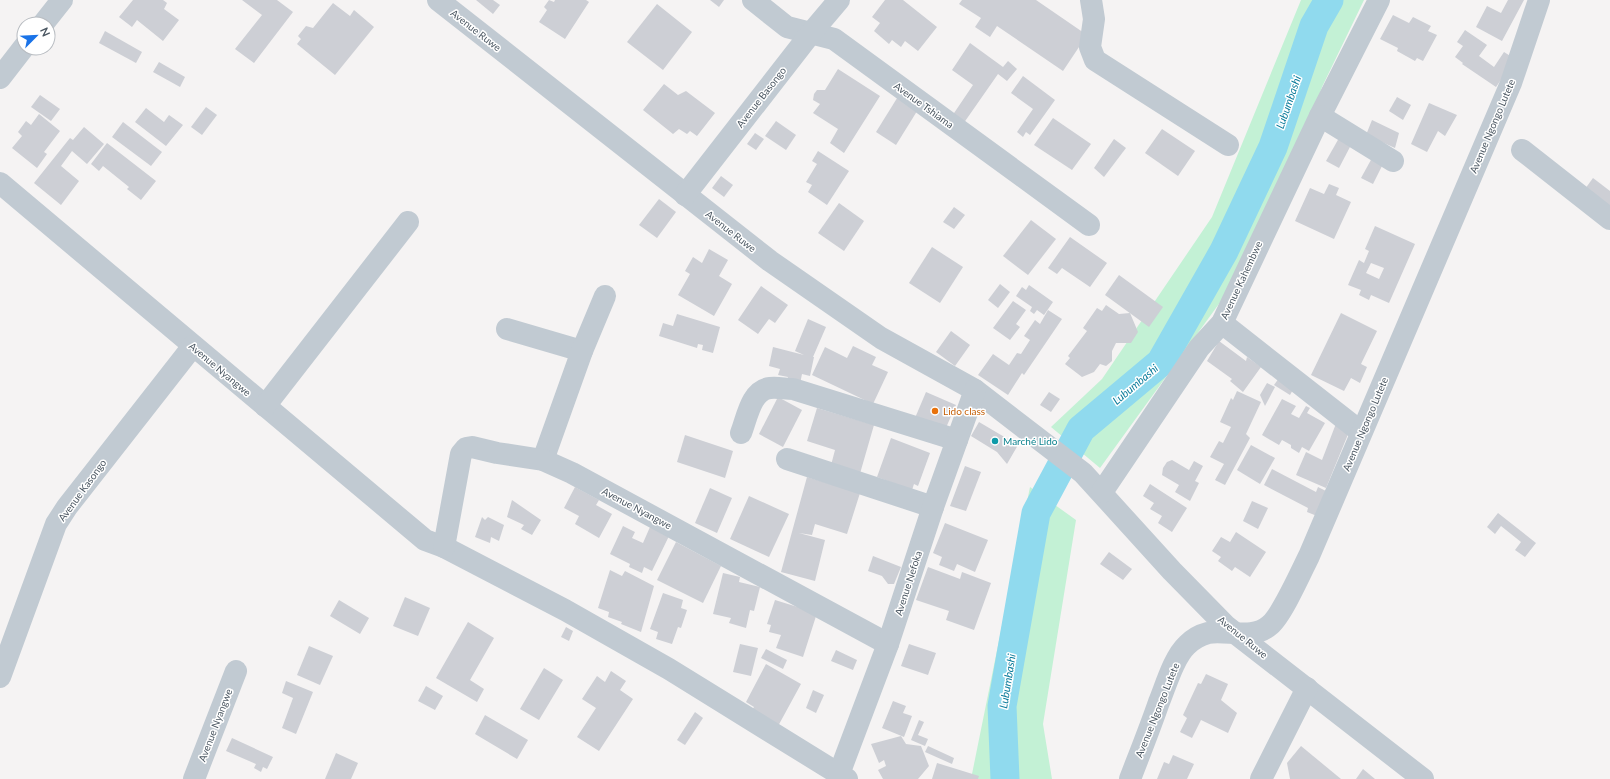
<svg xmlns="http://www.w3.org/2000/svg" width="1610" height="779" viewBox="0 0 1610 779" font-family="Lato,sans-serif">
  <style>
    .green { fill: #c3f1d5 }
    .lines { fill: none; stroke-linecap: round; stroke-linejoin: round }
    .river { stroke: #90daee; stroke-width: 29 }
    .building { fill: #cdcfd5; fill-rule: evenodd }
    .minor { stroke: #c1cad2; stroke-width: 22 }
    .food-dot { fill: #e8710a; stroke: #fff; stroke-width: 1.5 }
    .culture-dot { fill: #0f9aa8; stroke: #fff; stroke-width: 1.5 }
    .labels { text-anchor: middle; dominant-baseline: central; stroke-width: 3; stroke-linejoin: round; paint-order: stroke }
    .street-label { font-size: 10px; fill: #4a5661; stroke: #fff }
    .food-label { font-size: 10px; fill: #c56008; stroke: #fff; text-anchor: start }
    .culture-label { font-size: 10px; fill: #0d838f; stroke: #fff; text-anchor: start }
    .water-label { font-size: 11px; font-style: italic; fill: #0c7c9b; stroke: #fff }
  </style>
  <rect width="100%" height="100%" fill="#f5f3f3"/>
  <!-- green -->
  <g class="green">
    <polygon points="1301,0 1364,0 1322,87 1271,232 1100,468 1051,427 1102,379 1212,217"/>
    <polygon points="1030,487 1076,520 1043,724 1052,779 971,779"/>
  </g>
  <g class="lines">
    <!-- river -->
    <polyline class="river" points="1005,779 1002,706 1036,513 1081,429 1161,362 1224,251 1273,147 1314,26 1329,0"/>
  </g>
  <!-- building -->
  <g class="building">
    <polygon points="133,0 163,0 167,3 164,9 179,20 163,41 137,20 132,27 119,17"/>
    <polygon points="242,0 277,0 293,12 254,63 235,49 262,15"/>
    <polygon points="476,0 493,0 500,5 493,14"/>
    <polygon points="549,0 554,2 555,0 586,0 589,2 565,39 539,22 547,10 544,7"/>
    <polygon points="710,0 724,0 719,7"/>
    <polygon points="885,0 903,0 937,27 918,51 905,41 901,47 892,40 889,44 874,31 880,23 872,17"/>
    <polygon points="962,0 1036,0 1087,35 1063,71 997,26 990,37 975,27 981,18 959,4"/>
    <polygon points="1508,0 1524,0 1502,41 1476,27 1487,6 1501,13"/>
    <polygon points="333,3 350,16 354,10 374,27 335,75 297,44 301,39 298,36 306,26 313,28"/>
    <polygon points="657,4 692,32 663,70 627,42"/>
    <polygon points="1393,15 1409,23 1413,17 1431,26 1428,31 1437,35 1423,61 1417,58 1415,61 1397,51 1398,48 1380,39"/>
    <polygon points="1465,30 1487,45 1479,56 1494,67 1504,52 1515,59 1496,87 1462,64 1463,63 1455,57 1463,46 1457,42"/>
    <polygon points="105,31 142,52 136,63 99,43"/>
    <polygon points="970,43 1003,67 1008,61 1017,69 1007,81 998,74 961,127 950,119 973,85 952,70"/>
    <polygon points="159,62 185,77 180,87 153,72"/>
    <polygon points="838,69 880,96 844,153 830,143 838,129 813,113 820,104 813,100 814,94 817,90 825,90"/>
    <polygon points="1023,76 1055,100 1030,135 1026,132 1023,137 1017,132 1033,109 1011,93"/>
    <polygon points="664,84 678,95 686,91 715,113 697,136 690,131 687,134 679,129 673,134 643,110"/>
    <polygon points="40,95 60,109 51,121 31,107"/>
    <polygon points="899,95 919,108 896,145 876,132"/>
    <polygon points="1397,97 1411,105 1403,120 1389,111"/>
    <polygon points="1429,103 1457,115 1445,136 1438,131 1427,152 1411,144"/>
    <polygon points="206,107 217,115 202,135 191,127"/>
    <polygon points="146,108 164,122 169,115 183,125 166,146 135,122"/>
    <polygon points="39,114 60,131 44,152 47,154 37,168 12,148 22,136 18,132 26,121 31,125"/>
    <polygon points="1053,118 1091,144 1072,170 1034,145"/>
    <polygon points="1372,120 1399,133 1395,148 1366,135"/>
    <polygon points="776,121 796,135 786,150 765,136"/>
    <polygon points="123,122 162,152 151,166 112,137"/>
    <polygon points="84,127 104,144 87,164 72,151 61,166 79,181 61,205 34,183 70,138 73,140"/>
    <polygon points="1162,129 1195,151 1178,176 1145,153"/>
    <polygon points="755,133 764,139 756,150 747,144"/>
    <polygon points="1339,138 1351,145 1339,168 1326,161"/>
    <polygon points="1114,139 1126,148 1104,177 1094,168"/>
    <polygon points="107,143 156,181 141,200 127,189 129,187 103,166 99,171 91,164"/>
    <polygon points="818,151 849,171 827,205 808,192 812,185 806,182 817,164 812,161"/>
    <polygon points="1372,158 1383,164 1373,184 1361,178"/>
    <polygon points="721,176 733,185 724,197 712,188"/>
    <polygon points="1593,178 1610,191 1610,214 1582,193"/>
    <polygon points="1329,184 1339,188 1336,195 1351,202 1334,239 1295,221 1310,188 1324,194"/>
    <polygon points="659,199 676,212 657,238 639,225"/>
    <polygon points="839,203 864,221 844,251 818,233"/>
    <polygon points="954,207 965,215 954,229 943,222"/>
    <polygon points="1031,220 1056,239 1028,275 1003,256"/>
    <path d="M1375,226l40,18 -26,59 -18,-8 -2,5 -10,-5 2,-5 -13,-5 11,-25 5,3 5,-12 -4,-2zM1371,263l13,5 -5,11 -13,-6z"/>
    <polygon points="1070,237 1107,263 1090,287 1062,268 1057,274 1048,268"/>
    <polygon points="932,247 963,267 940,303 909,283"/>
    <polygon points="709,249 728,260 719,276 732,284 714,316 678,295 690,274 685,271 693,257 702,263"/>
    <polygon points="1119,275 1163,307 1149,327 1105,295"/>
    <polygon points="1000,284 1010,292 998,308 988,300"/>
    <polygon points="1029,285 1053,302 1044,315 1037,310 1034,314 1030,311 1032,307 1016,296 1022,287 1026,290"/>
    <polygon points="761,286 788,305 775,323 769,319 758,334 738,320"/>
    <polygon points="1013,301 1026,310 1016,324 1020,327 1010,340 993,328"/>
    <polygon points="1106,305 1119,314 1130,313 1138,332 1131,343 1116,343 1112,351 1112,361 1106,366 1100,364 1094,372 1082,377 1065,364 1070,358 1068,356 1087,331 1083,328 1097,308 1102,311"/>
    <polygon points="1048,310 1062,319 1024,375 1022,373 1008,395 978,375 993,354 1009,365 1017,353 1021,354 1030,340 1024,336 1035,320 1040,324"/>
    <polygon points="1341,313 1377,331 1361,364 1367,367 1360,383 1351,378 1344,391 1311,375"/>
    <polygon points="677,314 720,327 713,353 702,350 703,345 698,344 697,348 659,336 663,323 673,326"/>
    <polygon points="808,319 826,327 813,357 814,357 810,376 802,374 800,384 787,381 788,377 778,375 780,369 769,366 773,347 804,355 795,351"/>
    <polygon points="951,331 970,345 955,366 936,352"/>
    <polygon points="1219,341 1246,361 1247,357 1261,367 1243,392 1230,381 1232,379 1207,361"/>
    <polygon points="853,346 876,357 872,365 888,372 873,404 812,375 825,347 847,358"/>
    <polygon points="1279,378 1294,388 1290,395 1274,385"/>
    <polygon points="1267,383 1275,387 1265,406 1260,395"/>
    <polygon points="1237,391 1261,402 1246,434 1250,438 1225,485 1215,480 1224,464 1210,457 1219,441 1223,443 1231,427 1220,422 1231,398 1233,400"/>
    <polygon points="926,392 956,405 945,430 915,418"/>
    <polygon points="1049,392 1060,399 1051,412 1040,405"/>
    <polygon points="778,397 802,410 783,447 759,434"/>
    <polygon points="1282,399 1296,406 1291,414 1299,418 1306,406 1310,408 1307,413 1325,423 1309,451 1302,447 1299,453 1291,448 1291,445 1282,440 1279,445 1262,435"/>
    <polygon points="817,408 874,425 859,477 830,469 835,450 807,441"/>
    <polygon points="1337,421 1351,427 1326,488 1296,475 1306,452 1322,460"/>
    <polygon points="979,422 1018,445 1007,464 997,452 971,436"/>
    <polygon points="685,435 733,451 725,478 677,462"/>
    <polygon points="891,438 930,453 918,486 914,484 912,490 877,477"/>
    <polygon points="1251,445 1275,458 1260,484 1237,470"/>
    <polygon points="1172,460 1189,470 1194,461 1203,466 1195,481 1199,483 1190,501 1175,492 1179,485 1162,475 1163,468 1167,462"/>
    <polygon points="965,466 981,472 966,511 950,506"/>
    <polygon points="1272,469 1316,492 1318,487 1328,492 1317,516 1307,512 1308,508 1264,485"/>
    <polygon points="807,477 860,493 847,534 815,524 812,535 799,533 825,540 815,581 781,572"/>
    <polygon points="1150,484 1187,508 1172,532 1158,523 1162,516 1150,509 1154,503 1143,496"/>
    <polygon points="575,487 599,500 596,505 612,514 599,538 575,524 579,516 564,508"/>
    <polygon points="710,488 732,498 717,533 695,523"/>
    <polygon points="749,496 789,514 769,557 730,539"/>
    <polygon points="512,500 541,520 532,535 521,529 524,525 507,517"/>
    <polygon points="1252,501 1268,508 1258,529 1243,521"/>
    <polygon points="1498,513 1536,543 1525,557 1515,550 1521,542 1501,526 1495,534 1487,527"/>
    <polygon points="482,517 485,520 488,517 504,525 499,541 491,537 490,543 475,537"/>
    <polygon points="945,523 988,540 975,572 957,564 954,571 939,565 942,557 933,553"/>
    <polygon points="623,526 635,532 632,538 643,543 650,527 669,536 652,571 644,567 642,573 629,567 630,564 610,554"/>
    <polygon points="1236,532 1266,552 1250,577 1235,567 1232,571 1218,561 1221,557 1212,551 1221,537 1230,542"/>
    <polygon points="676,542 721,566 703,603 657,580"/>
    <polygon points="1109,552 1132,569 1123,580 1100,564"/>
    <polygon points="873,556 901,567 894,584 888,584 882,576 868,571"/>
    <polygon points="928,567 960,579 962,572 991,583 974,630 946,620 949,611 916,600"/>
    <polygon points="610,570 622,576 625,571 654,586 641,632 621,624 622,622 608,617 609,612 598,608"/>
    <polygon points="723,573 740,577 739,582 760,587 754,611 750,610 746,628 729,623 731,618 713,614"/>
    <polygon points="663,593 683,600 681,608 687,610 681,628 678,627 672,644 656,639 658,632 650,629"/>
    <polygon points="405,597 430,608 418,636 393,626"/>
    <polygon points="339,600 369,618 360,634 330,616"/>
    <polygon points="775,600 817,613 803,657 776,648 781,635 769,632 771,625 767,624"/>
    <polygon points="468,622 494,638 470,680 484,689 477,702 436,678"/>
    <polygon points="566,627 573,631 569,641 561,637"/>
    <polygon points="740,644 758,648 751,676 733,672"/>
    <polygon points="909,644 936,653 928,675 901,666"/>
    <polygon points="309,646 333,656 320,685 297,675"/>
    <polygon points="766,649 787,660 783,669 761,658"/>
    <polygon points="836,650 857,660 853,670 831,661"/>
    <polygon points="766,664 801,684 777,728 752,710 754,707 746,702"/>
    <polygon points="544,668 563,680 539,720 520,709"/>
    <polygon points="611,671 626,681 620,690 633,699 599,751 577,737 596,708 582,699 597,676 605,682"/>
    <polygon points="1206,674 1228,684 1221,700 1237,713 1228,733 1201,720 1192,738 1180,732 1187,718 1183,715 1198,683 1201,684"/>
    <polygon points="286,681 313,692 296,734 282,728 293,698 282,693"/>
    <polygon points="426,686 443,696 435,710 418,701"/>
    <polygon points="813,690 824,695 816,713 806,708"/>
    <polygon points="893,701 906,706 903,713 912,716 904,737 882,728"/>
    <polygon points="695,712 703,718 685,745 677,740"/>
    <polygon points="485,715 528,740 517,759 475,734"/>
    <polygon points="919,720 924,722 918,735 928,739 925,746 911,740"/>
    <polygon points="901,736 906,744 921,746 929,766 918,779 883,779 878,770 886,766 884,760 879,763 871,744"/>
    <polygon points="232,738 273,757 267,769 263,767 261,772 254,768 256,764 226,751"/>
    <polygon points="928,746 954,758 952,764 925,752"/>
    <polygon points="1301,746 1341,779 1290,779 1287,763"/>
    <polygon points="336,753 358,763 351,779 325,779"/>
    <polygon points="1173,755 1194,764 1187,779 1157,779 1164,762 1169,764"/>
    <polygon points="937,763 979,776 978,779 932,779"/>
    <polygon points="1363,769 1375,779 1356,779"/>
  </g>
  <g class="lines">
    <!-- minor -->
    <g class="minor">
      <polyline points="438,0 770,261 881,338 975,390 1083,473 1172,571 1226,626 1423,779"/>
      <polyline points="753,0 787,27 834,39 1089,225"/>
      <polyline points="1091,0 1094,19 1090,47 1095,60 1228,145"/>
      <polyline points="43,24 62,0"/>
      <polyline points="0,78 24,47"/>
      <polyline points="1320,116 1379,0"/>
      <polyline points="1522,150 1610,219"/>
      <polyline points="0,183 425,540 444,547 565,610 669,669 847,779"/>
      <polyline points="685,195 811,33 839,0"/>
      <polyline points="1222,323 1361,432"/>
      <polyline points="507,329 582,351"/>
      <polyline points="265,406 408,222"/>
      <path d="M741,433c6,-15 10,-43 29,-45 8,-1 15,1 23,1l164,51"/>
      <polyline points="787,459 933,507"/>
      <polyline points="543,460 582,351 605,296"/>
      <polyline points="1102,492 1199,348 1222,323 1320,116 1393,161"/>
      <polyline points="444,547 461,454 466,448 472,447 497,453 543,460 572,473 888,644"/>
      <polyline points="0,677 56,524 67,507 193,346"/>
      <polyline points="839,774 888,644 933,507 975,390"/>
      <polyline points="194,779 236,671"/>
      <path d="M1130,779c10,-26 20,-51 29,-77 7,-17 15,-45 28,-57 6,-6 13,-10 21,-12 19,-4 44,8 62,-8 12,-10 31,-53 39,-69l202,-473 28,-83"/>
      <polyline points="1261,779 1307,688"/>
    </g>
  </g>
  <!-- markers -->
  <circle class="food-dot" cx="935" cy="411" r="4"/>
  <circle class="culture-dot" cx="995" cy="441" r="4"/>
  <g class="labels">
    <!-- street labels -->
    <g class="street-label">
      <text transform="translate(476 30) rotate(38)">Avenue Ruwe</text>
      <text transform="translate(761 97) rotate(-52)">Avenue Basongo</text>
      <text transform="translate(924 105) rotate(36)">Avenue Tshiama</text>
      <text transform="translate(1492 126) rotate(-67)">Avenue Ngongo Lutete</text>
      <text transform="translate(731 231) rotate(38)">Avenue Ruwe</text>
      <text transform="translate(1241 280) rotate(-65)">Avenue Kahembwe</text>
      <text transform="translate(220 369) rotate(40)">Avenue Nyangwe</text>
      <text transform="translate(1365 424) rotate(-67)">Avenue Ngongo Lutete</text>
      <text transform="translate(82 490) rotate(-54)">Avenue Kasongo</text>
      <text transform="translate(637 508) rotate(28)">Avenue Nyangwe</text>
      <text transform="translate(908 583) rotate(-72)">Avenue Nefoka</text>
      <text transform="translate(1243 637) rotate(39)">Avenue Ruwe</text>
      <text transform="translate(1157 710) rotate(-68)">Avenue Ngongo Lutete</text>
      <text transform="translate(215 725) rotate(-69)">Avenue Nyangwe</text>
    </g>
    <!-- food labels -->
    <g class="food-label">
      <text x="943" y="411">Lido class</text>
    </g>
    <!-- culture labels -->
    <g class="culture-label">
      <text x="1003" y="441">Marché Lido</text>
    </g>
    <!-- water labels -->
    <g class="water-label">
      <text transform="translate(1288 102) rotate(-71)">Lubumbashi</text>
      <text transform="translate(1135 384) rotate(-40)">Lubumbashi</text>
      <text transform="translate(1007 681) rotate(-81)">Lubumbashi</text>
    </g>
  </g>
  <!-- north arrow -->
  <g transform="translate(36 36) rotate(66)"><circle r="19" fill="#ffffff" stroke="#b7bbc0"/>
  <path d="M0-3L7 15L0 10L-7 15Z" fill="#1a73e8"/>
  <text y="-6" font-size="11" font-weight="bold" text-anchor="middle" fill="#4a5661">N</text>
  </g>
</svg>
